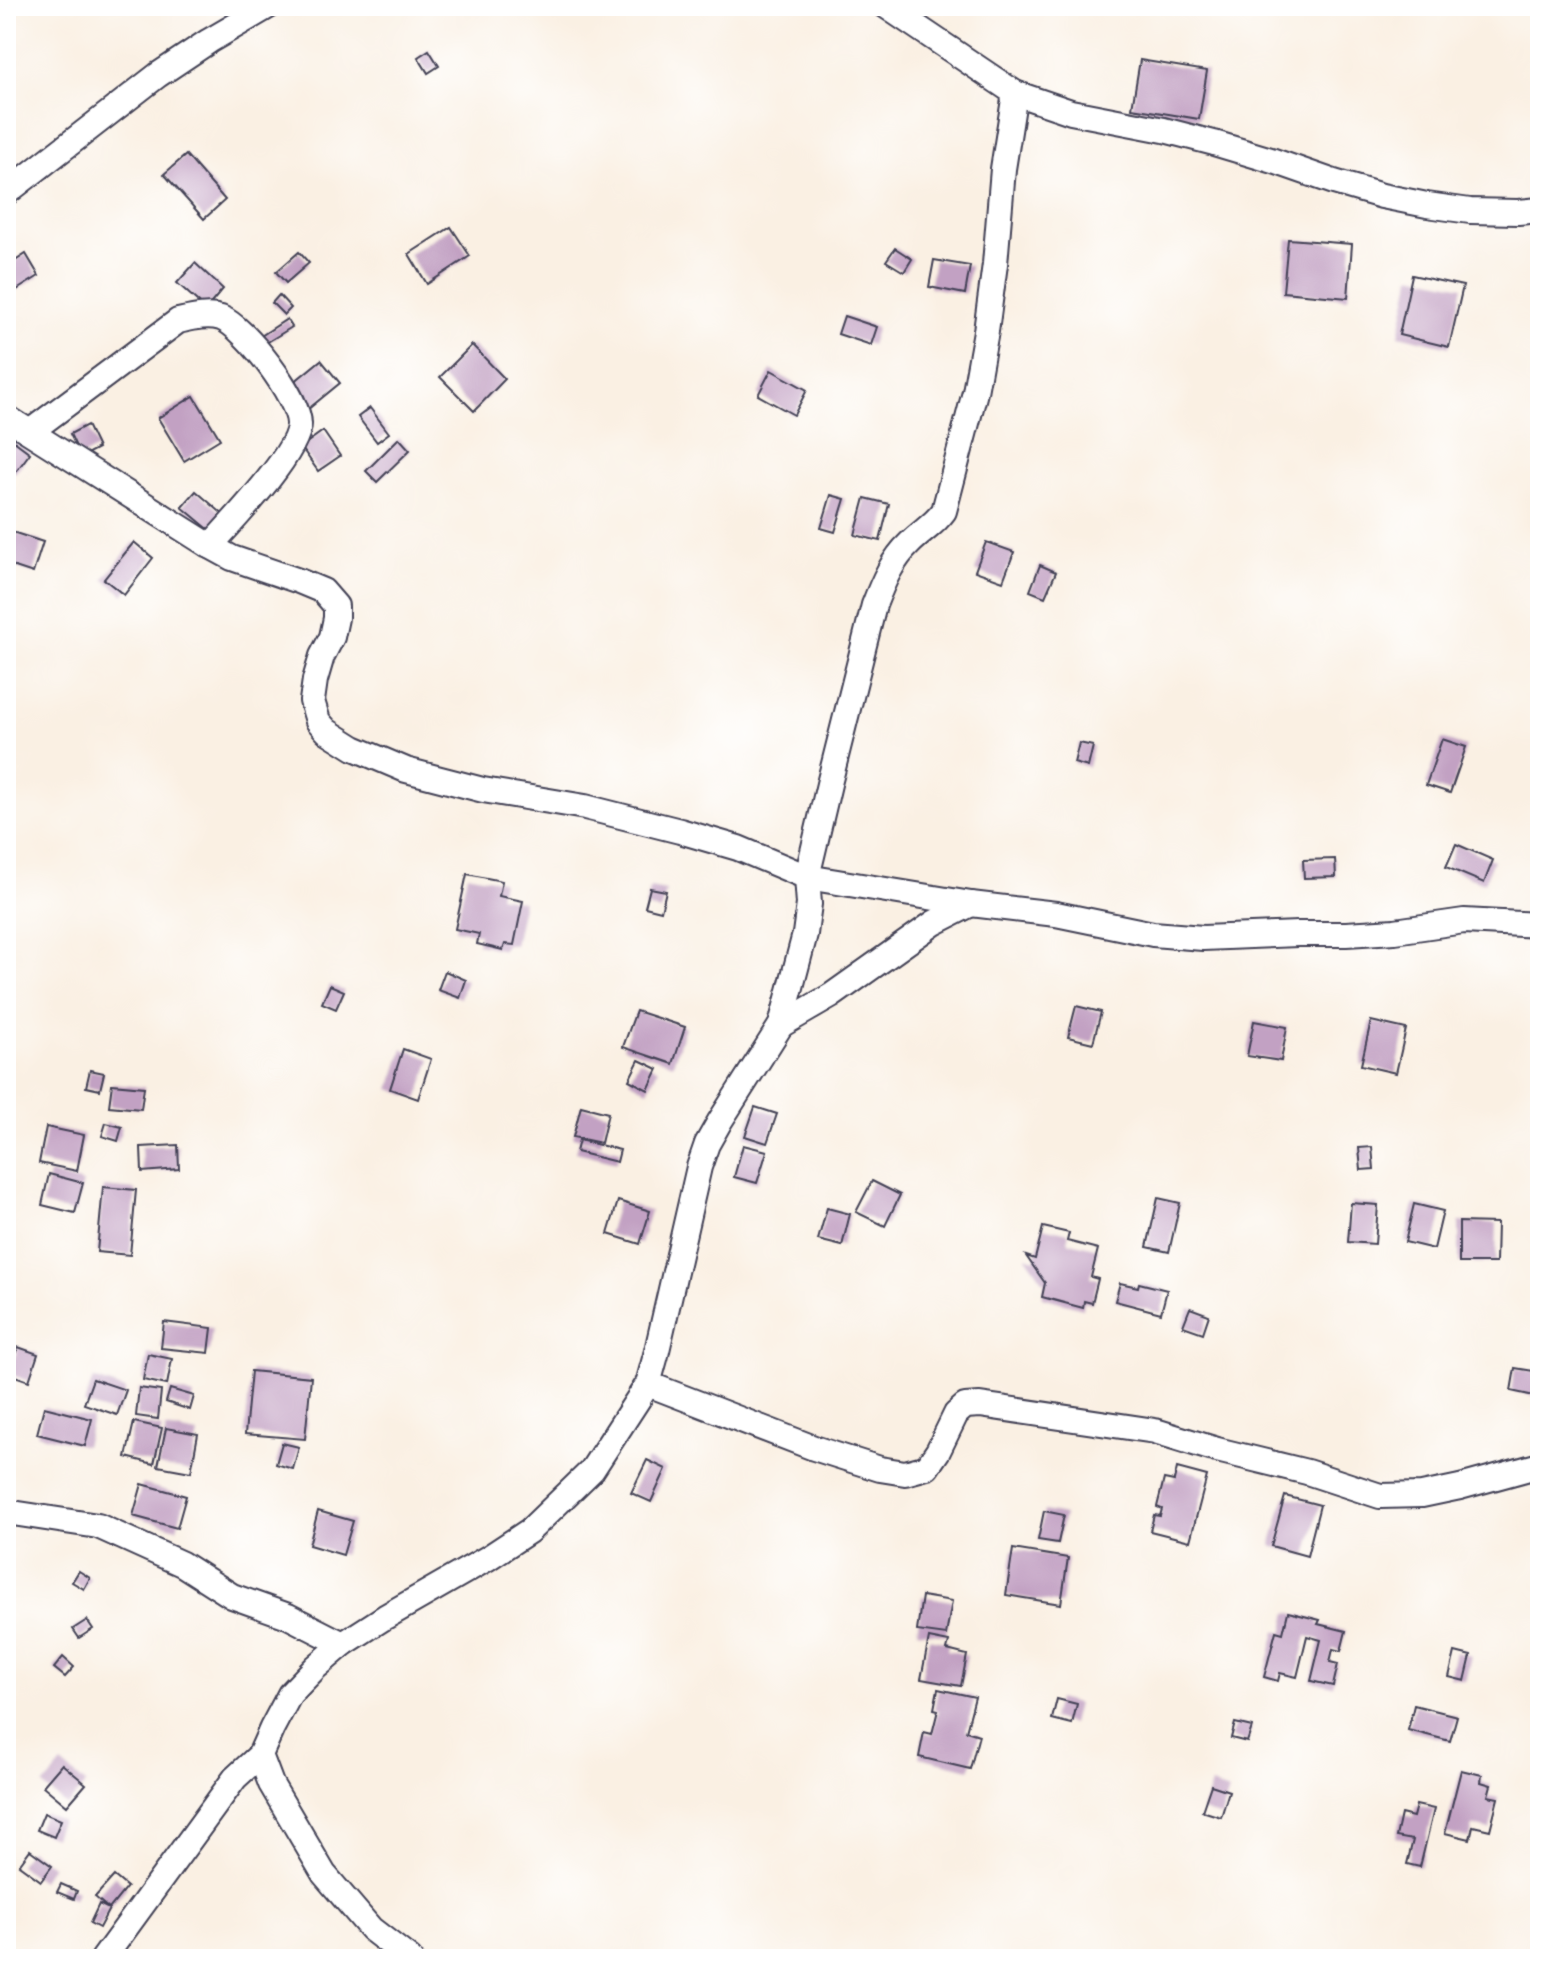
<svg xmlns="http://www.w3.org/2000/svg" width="1546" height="1965" viewBox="0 0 1546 1965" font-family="Itim,sans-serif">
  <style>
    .building { fill: #c2a1c3 }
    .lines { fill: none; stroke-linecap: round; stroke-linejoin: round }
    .minor-casing { stroke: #424154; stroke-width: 28 }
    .minor { stroke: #fff; stroke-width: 24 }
  </style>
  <rect width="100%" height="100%" fill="#fff"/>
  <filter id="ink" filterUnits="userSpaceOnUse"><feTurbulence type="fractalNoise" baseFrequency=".0125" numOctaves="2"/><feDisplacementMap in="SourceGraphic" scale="16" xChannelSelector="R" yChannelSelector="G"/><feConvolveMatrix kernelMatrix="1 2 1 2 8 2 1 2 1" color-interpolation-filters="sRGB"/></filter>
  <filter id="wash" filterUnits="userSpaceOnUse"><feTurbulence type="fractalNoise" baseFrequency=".006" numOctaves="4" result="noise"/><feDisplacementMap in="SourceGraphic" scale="32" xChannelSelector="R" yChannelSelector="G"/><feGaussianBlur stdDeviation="1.8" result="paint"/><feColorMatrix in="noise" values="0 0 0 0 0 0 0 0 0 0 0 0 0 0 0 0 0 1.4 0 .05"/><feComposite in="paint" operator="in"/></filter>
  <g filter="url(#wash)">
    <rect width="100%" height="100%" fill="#faf0e3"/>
    <g id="blocks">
      <!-- building -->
      <g class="building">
        <polygon points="429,50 439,66 428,73 418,57"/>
        <polygon points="1140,60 1207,71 1199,119 1132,108"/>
        <polygon points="186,155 225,200 204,219 164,174"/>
        <polygon points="451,227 470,256 427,284 409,254"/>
        <polygon points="1288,239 1352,244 1348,298 1283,292"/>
        <polygon points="895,248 912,259 904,272 886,261"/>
        <polygon points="299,252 309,263 286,283 276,272"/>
        <polygon points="26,254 39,276 12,293 6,284 6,267"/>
        <polygon points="934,260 970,266 965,294 929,287"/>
        <polygon points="195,263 223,289 206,309 177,283"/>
        <polygon points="1412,275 1463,286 1449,347 1399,335"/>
        <polygon points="279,295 291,308 284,315 272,303"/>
        <polygon points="844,316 877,327 871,345 838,334"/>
        <polygon points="287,319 292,327 266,343 261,336"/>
        <polygon points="472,345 505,379 474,411 440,377"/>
        <polygon points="321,360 340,383 307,410 288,387"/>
        <polygon points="771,370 807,390 794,415 758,395"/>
        <polygon points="194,396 220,439 184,461 158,418"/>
        <polygon points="370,408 389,433 377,442 358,417"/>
        <polygon points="87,425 98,448 81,457 70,434"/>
        <polygon points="323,431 340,456 318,471 301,447"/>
        <polygon points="399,438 410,450 377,482 366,471"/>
        <polygon points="14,441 30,453 15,473 6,466 6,452"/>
        <polygon points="196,491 225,516 212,532 182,507"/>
        <polygon points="831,495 845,499 835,532 821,528"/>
        <polygon points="865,498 889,504 880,541 855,535"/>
        <polygon points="6,530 43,542 33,573 6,564"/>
        <polygon points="134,542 153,558 124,595 104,579"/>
        <polygon points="986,542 1014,552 1003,581 975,571"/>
        <polygon points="1040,565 1056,572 1045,597 1030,591"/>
        <polygon points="1442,739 1466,747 1450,793 1426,785"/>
        <polygon points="1079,743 1093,746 1088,767 1074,763"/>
        <polygon points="1456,844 1493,860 1484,883 1446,867"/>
        <polygon points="1335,859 1336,877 1304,878 1303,860"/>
        <polygon points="467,874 502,881 499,896 523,901 514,945 505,944 503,950 477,944 479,934 455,929"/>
        <polygon points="650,888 666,891 661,911 645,907"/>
        <polygon points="445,971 466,980 460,998 438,990"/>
        <polygon points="330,985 344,991 336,1009 322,1003"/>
        <polygon points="1076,1006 1101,1012 1093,1043 1068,1037"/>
        <polygon points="636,1011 685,1027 673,1064 623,1047"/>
        <polygon points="1254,1021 1287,1027 1281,1061 1247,1056"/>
        <polygon points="1371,1021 1406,1029 1396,1073 1361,1065"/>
        <polygon points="403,1049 431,1059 418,1099 390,1089"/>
        <polygon points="639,1060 658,1069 648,1090 629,1080"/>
        <polygon points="90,1070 104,1073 100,1090 86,1087"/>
        <polygon points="112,1084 144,1087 141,1109 109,1106"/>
        <polygon points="581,1106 608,1113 601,1143 573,1137"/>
        <polygon points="755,1107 777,1114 767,1143 745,1136"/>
        <polygon points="106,1123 122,1127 118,1141 102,1136"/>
        <polygon points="46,1127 84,1135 77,1171 39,1163"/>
        <polygon points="579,1140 620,1150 617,1162 576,1152"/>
        <polygon points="178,1145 179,1169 142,1172 141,1147"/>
        <polygon points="743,1145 767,1151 757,1183 734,1177"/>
        <polygon points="1372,1147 1374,1169 1361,1170 1359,1148"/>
        <polygon points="49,1174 83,1183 75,1213 42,1205"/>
        <polygon points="872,1181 900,1195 885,1226 856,1212"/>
        <polygon points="103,1187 136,1190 130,1255 97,1252"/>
        <polygon points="1158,1198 1180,1203 1169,1252 1147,1247"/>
        <polygon points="618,1201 650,1211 640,1244 608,1234"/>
        <polygon points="1351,1203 1378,1205 1375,1244 1348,1242"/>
        <polygon points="1414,1204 1443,1211 1434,1249 1405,1242"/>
        <polygon points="827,1208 850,1214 842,1246 818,1240"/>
        <polygon points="1459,1222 1497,1223 1496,1263 1459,1263"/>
        <polygon points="1043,1227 1069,1233 1067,1241 1098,1249 1091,1277 1098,1279 1092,1303 1084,1301 1083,1308 1042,1297 1045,1283 1026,1256 1035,1259"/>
        <polygon points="1120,1283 1138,1287 1139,1283 1167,1290 1161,1313 1115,1301"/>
        <polygon points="1190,1308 1209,1315 1203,1333 1183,1326"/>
        <polygon points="164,1322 212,1328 209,1353 161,1348"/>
        <polygon points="18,1347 38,1354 29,1381 9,1374"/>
        <polygon points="148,1354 172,1359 167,1385 143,1380"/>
        <polygon points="1515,1368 1540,1372 1539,1397 1511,1391"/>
        <polygon points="251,1371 311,1377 305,1439 245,1434"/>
        <polygon points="93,1379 126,1390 117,1415 84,1404"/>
        <polygon points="139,1388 161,1391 158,1419 136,1416"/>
        <polygon points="170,1389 194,1396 190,1410 166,1402"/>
        <polygon points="44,1407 92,1419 85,1446 37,1434"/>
        <polygon points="134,1422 162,1428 154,1464 126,1457"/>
        <polygon points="1539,1427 1540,1427 1540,1452 1534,1451"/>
        <polygon points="166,1428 198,1434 191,1472 158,1466"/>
        <polygon points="282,1443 299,1447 293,1469 276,1464"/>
        <polygon points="647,1460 666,1469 651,1502 631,1493"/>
        <polygon points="1177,1468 1207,1476 1190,1541 1150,1531 1154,1515 1160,1516 1162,1509 1157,1507 1164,1479 1174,1481"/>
        <polygon points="142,1484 186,1496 177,1528 133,1516"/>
        <polygon points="1285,1496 1320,1505 1307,1556 1271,1546"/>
        <polygon points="318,1511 353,1521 343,1555 309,1545"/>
        <polygon points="1044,1511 1064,1515 1058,1543 1038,1540"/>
        <polygon points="1013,1549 1068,1558 1061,1604 1006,1595"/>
        <polygon points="79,1571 90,1578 84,1589 72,1582"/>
        <polygon points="922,1596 952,1601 946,1635 917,1631"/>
        <polygon points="1288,1612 1320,1620 1318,1624 1346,1631 1341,1651 1333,1649 1330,1662 1338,1664 1333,1686 1311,1681 1321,1640 1307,1636 1297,1677 1280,1673 1278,1681 1264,1677 1276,1631 1283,1633"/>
        <polygon points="87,1620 93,1629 79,1638 73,1629"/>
        <polygon points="929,1638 949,1642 947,1650 967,1655 961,1686 921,1679"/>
        <polygon points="1455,1652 1471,1656 1465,1681 1449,1677"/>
        <polygon points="63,1657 74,1667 65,1677 54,1668"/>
        <polygon points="938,1689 975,1697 966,1731 979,1735 970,1769 919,1757 924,1732 932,1734 938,1710 934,1709"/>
        <polygon points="1057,1699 1077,1704 1072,1724 1052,1719"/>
        <polygon points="1414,1705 1457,1716 1450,1741 1408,1730"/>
        <polygon points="1235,1723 1252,1727 1247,1742 1231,1738"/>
        <polygon points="62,1764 86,1784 67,1806 43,1786"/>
        <polygon points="1461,1770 1482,1775 1481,1782 1491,1785 1488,1796 1498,1798 1490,1830 1473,1826 1470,1839 1445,1833"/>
        <polygon points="1211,1785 1229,1791 1221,1817 1202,1811"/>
        <polygon points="1416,1805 1434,1809 1420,1867 1407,1864 1413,1840 1396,1837 1401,1814 1413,1817"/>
        <polygon points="44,1813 61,1820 54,1837 37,1830"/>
        <polygon points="30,1850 52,1866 41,1881 19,1865"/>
        <polygon points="114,1876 127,1887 109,1909 99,1928 90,1923 99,1904 109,1909 95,1897"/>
        <polygon points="61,1884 77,1891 74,1899 57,1892"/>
      </g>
    </g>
  </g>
  <g filter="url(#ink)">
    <use href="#blocks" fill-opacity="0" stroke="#424154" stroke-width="2"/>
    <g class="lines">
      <defs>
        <g id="minor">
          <polyline points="886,6 1015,93 1071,112 1164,130 1214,143 1274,161 1334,182 1382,196 1427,205 1470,211 1518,212 1540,210"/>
          <polyline points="6,193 158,75 209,41 269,6"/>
          <polyline points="6,417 210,546 232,558 299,581 323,591 336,606 336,618 332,637 322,656 315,680 312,701 318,721 327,731 354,748 406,770 483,790 585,807 680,831 738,848 807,877 971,904 1056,914 1153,934 1203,938 1298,934 1346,934 1395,931 1464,921 1540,925"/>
          <path d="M31,431l147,-110c14,-3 29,-7 43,-3 24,9 78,80 78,106 0,28 -69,100 -89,122"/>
          <polyline points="781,1025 831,996 934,923 971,904"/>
          <polyline points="648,1384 814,1448 880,1469 905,1473 927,1467 938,1451 956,1414 965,1406 980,1405 1155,1431 1217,1450 1307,1472 1380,1496 1422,1495 1460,1487 1540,1465"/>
          <polyline points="6,1512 98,1526 182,1564 232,1596 288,1616 343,1644"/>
          <polyline points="260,1755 271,1784 324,1874 371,1929 410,1959"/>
          <path d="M103,1959l132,-181 25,-23 12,-27 18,-34 26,-27 27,-23 42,-27 103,-59 41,-27 63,-61 56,-86 8,-29 43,-188 8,-23 13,-23 61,-96 24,-91 4,-30 -2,-27 22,-93 45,-179c9,-23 18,-45 36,-62 12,-12 24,-18 34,-32l31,-119 11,-61 9,-67 8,-95 12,-76"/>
        </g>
      </defs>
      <!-- minor casing -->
      <use href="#minor" class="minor-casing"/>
      <!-- minor -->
      <use href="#minor" class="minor"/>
    </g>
  </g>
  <!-- margin -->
  <rect width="1546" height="1965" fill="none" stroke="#fff" stroke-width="32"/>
</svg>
